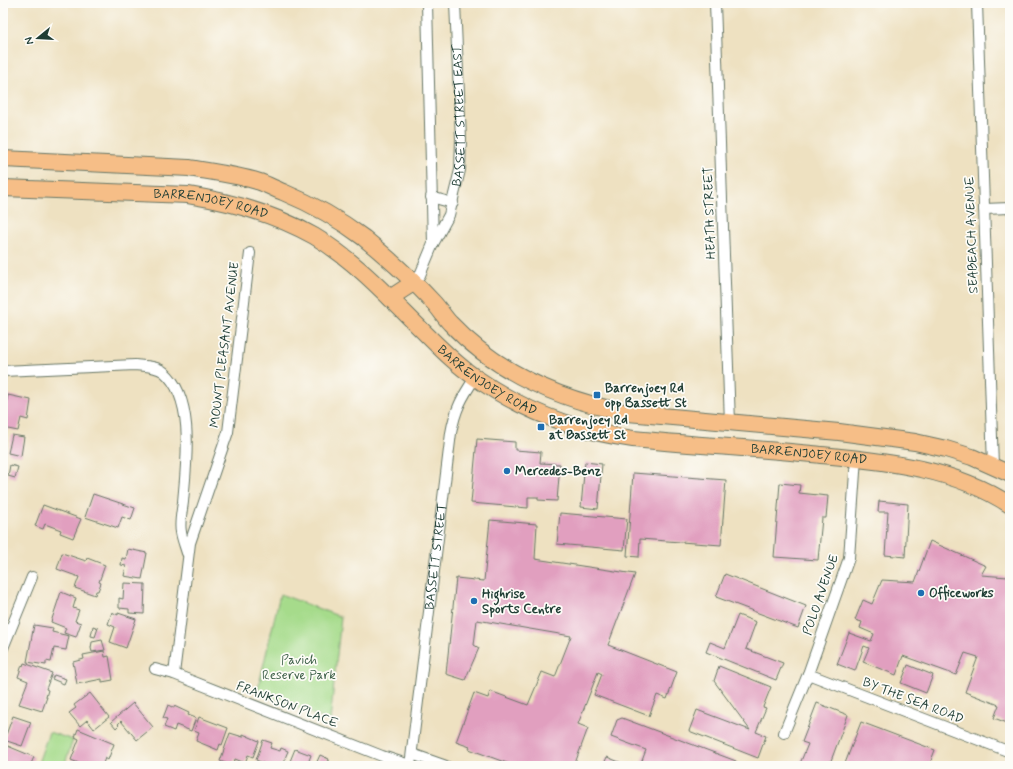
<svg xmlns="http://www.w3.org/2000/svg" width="1013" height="769" viewBox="0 0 1013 769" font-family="Mynerve,sans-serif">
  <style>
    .green { fill: #a6db8b; stroke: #628c60 }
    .building { fill: #e19fbf }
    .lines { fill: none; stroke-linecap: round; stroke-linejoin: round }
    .minor-casing { stroke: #677665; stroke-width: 12 }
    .primary-casing { stroke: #677665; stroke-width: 18 }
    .minor { stroke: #fff; stroke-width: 10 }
    .primary { stroke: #f6be87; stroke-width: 16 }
    .poi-dot { fill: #1f6fb2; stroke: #fdfcf7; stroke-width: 1.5 }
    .labels { text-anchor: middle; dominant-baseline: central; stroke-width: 3.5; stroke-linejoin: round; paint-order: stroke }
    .street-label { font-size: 13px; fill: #1f3d34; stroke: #fdfcf7 }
    .poi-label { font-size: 13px; font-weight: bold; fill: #1f3d34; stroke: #fdfcf7; text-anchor: start }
    .park-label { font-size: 13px; fill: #3a5d45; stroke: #fdfcf7 }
  </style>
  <rect width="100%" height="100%" fill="#fdfcf7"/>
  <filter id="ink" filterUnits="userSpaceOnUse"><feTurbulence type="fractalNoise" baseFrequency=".025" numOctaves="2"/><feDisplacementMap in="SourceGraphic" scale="8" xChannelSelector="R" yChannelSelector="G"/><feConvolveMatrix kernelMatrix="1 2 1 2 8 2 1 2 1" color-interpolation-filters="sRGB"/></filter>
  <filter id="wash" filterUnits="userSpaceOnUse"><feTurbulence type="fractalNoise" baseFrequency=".012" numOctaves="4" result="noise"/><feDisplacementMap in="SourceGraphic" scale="16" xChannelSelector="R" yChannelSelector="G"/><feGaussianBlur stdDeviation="0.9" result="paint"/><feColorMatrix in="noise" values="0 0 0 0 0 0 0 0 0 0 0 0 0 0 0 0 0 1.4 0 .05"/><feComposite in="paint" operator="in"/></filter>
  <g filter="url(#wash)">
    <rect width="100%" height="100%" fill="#eee1c1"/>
    <!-- green -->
    <g class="green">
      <polygon points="280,594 341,617 330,721 257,693"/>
      <polygon points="49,732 73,740 64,766 37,766"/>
    </g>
    <g id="blocks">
      <!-- building -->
      <g class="building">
        <polygon points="8,395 31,400 28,420 21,418 18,431 3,428 3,419"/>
        <polygon points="12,435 24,437 21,456 8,453"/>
        <polygon points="477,439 515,442 515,450 541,452 540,463 560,464 557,501 538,500 538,497 528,497 528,508 471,503"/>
        <polygon points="585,462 602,464 598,509 581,507"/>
        <polygon points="10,465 18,467 15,478 8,476"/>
        <polygon points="633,473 726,480 721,545 640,539 639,557 627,556"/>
        <polygon points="780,483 800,485 799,493 828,496 826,518 822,518 818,560 774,557"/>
        <polygon points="93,494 135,508 131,520 122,517 118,528 85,517"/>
        <polygon points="879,501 908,504 905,557 885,555 888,512 878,512"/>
        <polygon points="43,505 81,519 73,538 60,533 61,530 45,524 43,529 35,526"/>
        <polygon points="560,513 627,519 624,550 557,544"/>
        <polygon points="490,520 537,524 535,559 635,574 608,645 677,672 667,699 657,695 649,716 594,695 602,674 598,672 578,724 588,728 574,766 515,766 469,749 470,747 456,742 474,693 488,698 490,691 528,705 542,672 555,677 571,636 477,620 474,645 479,648 465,680 446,674 456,578 484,581"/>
        <polygon points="930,541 986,566 981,575 1008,577 1010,573 1010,724 994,718 999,705 965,692 978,657 965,653 956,675 903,656 896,675 863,662 869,648 864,646 855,671 837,664 849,633 871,641 874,634 860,628 862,622 855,620 863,600 872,604 882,580 915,582"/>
        <polygon points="128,549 147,553 142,579 124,576 126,566 121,565 122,558 126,559"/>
        <polygon points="62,553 86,561 87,558 105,565 99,582 101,583 98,591 96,591 95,595 75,588 79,577 57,569"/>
        <polygon points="725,574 806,606 798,628 716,597"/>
        <polygon points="124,583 145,584 144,614 129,613 129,609 119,608 119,598 123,599"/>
        <polygon points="61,592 76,598 73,608 79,610 75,621 81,623 76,637 64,633 66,628 51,622"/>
        <polygon points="112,612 118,615 118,613 136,619 126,648 110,642 115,627 108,624"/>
        <polygon points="738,615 756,622 746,649 783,663 776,680 706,652 710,642 725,648"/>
        <polygon points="34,625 53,628 52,632 69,636 66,650 54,648 51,662 46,661 46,665 27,662"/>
        <polygon points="93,626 98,628 95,637 91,636"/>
        <polygon points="102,640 105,650 92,652 91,648 92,642"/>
        <polygon points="104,651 105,657 109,656 113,680 102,682 102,679 77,684 73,662 84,659 83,655"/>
        <polygon points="24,663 52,673 46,689 48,690 46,697 47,697 42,711 19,704 28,681 18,677 22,665 23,666"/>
        <polygon points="908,665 933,675 926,693 901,683"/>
        <polygon points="719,666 771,687 763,707 766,708 756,732 766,736 758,758 689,731 697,710 750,730 714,681"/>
        <polygon points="54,675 66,679 64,684 52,679"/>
        <polygon points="90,693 109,717 94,729 87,720 80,726 69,713 76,708 74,705"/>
        <polygon points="133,703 153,727 137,740 121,721 118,724 119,725 116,728 111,722"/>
        <polygon points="817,703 848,715 829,766 799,766 808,744 802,742"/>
        <polygon points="168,705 174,708 174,706 189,713 188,715 196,718 191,731 176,725 174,731 164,727 167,719 163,718"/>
        <polygon points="13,716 31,722 22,746 4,740"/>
        <polygon points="199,717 228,728 222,745 220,744 218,750 196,741 199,733 194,731"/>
        <polygon points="622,718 736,761 738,766 640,766 646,750 611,737 617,720"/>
        <polygon points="861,722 935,750 929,766 844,766"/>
        <polygon points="78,729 114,744 108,760 105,758 102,766 86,766 71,760 79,739 75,737"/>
        <polygon points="230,733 243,737 243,734 259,741 253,757 248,755 245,763 235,759 233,766 220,761"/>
        <polygon points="263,740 272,743 270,748 280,751 281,748 288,751 283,763 282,762 281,766 265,766 263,765 263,763 256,760"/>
        <polygon points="3,744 34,757 30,766 21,765 20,766 3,766"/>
        <polygon points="295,749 311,755 307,766 288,766"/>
        <polygon points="320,755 329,759 325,766 315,766"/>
        <polygon points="607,757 629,766 603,766"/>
      </g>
    </g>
  </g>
  <g filter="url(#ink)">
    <use href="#blocks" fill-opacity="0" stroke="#677665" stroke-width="1"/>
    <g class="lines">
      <defs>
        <g id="minor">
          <polyline points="427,3 433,244"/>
          <polyline points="715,3 730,423"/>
          <polyline points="977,3 993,466"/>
          <polyline points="431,197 453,203"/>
          <polyline points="984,209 1010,208"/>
          <path id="s1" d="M413,283l7,-8 13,-31 16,-29 11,-45 1,-31 -6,-136"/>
          <path d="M3,371l132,-6c9,1 22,1 29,7 32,27 22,93 19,130 -1,9 -4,21 -2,30 1,7 4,14 6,21"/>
          <polyline points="3,648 32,577"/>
          <polyline points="155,669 174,674 382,756 410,765"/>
          <polyline points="174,674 190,543 228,432 250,253"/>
          <polyline points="808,674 1010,752"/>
          <polyline points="784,733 808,674 849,558 856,458"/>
          <polyline points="412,754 446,766"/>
          <path id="s2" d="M410,766l41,-333c4,-23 11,-36 24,-55"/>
        </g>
        <g id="primary">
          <path d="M3,159l186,9c24,4 49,7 71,14 8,3 15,7 23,10 29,12 56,27 81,46 24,20 48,41 69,64 6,6 11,15 17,21 47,50 111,77 178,90l211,19 76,10 31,7 26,8 38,17"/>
          <path id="s3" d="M3,188l185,7c44,7 87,19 126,41 44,26 78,65 114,100 15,15 30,30 48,42 46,32 100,53 157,61 59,6 119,9 179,15 68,7 139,12 198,51"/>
          <polyline points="390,298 413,283"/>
        </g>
      </defs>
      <!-- minor casing -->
      <use href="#minor" class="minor-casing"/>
      <!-- primary casing -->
      <use href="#primary" class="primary-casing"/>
      <!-- minor -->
      <use href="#minor" class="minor"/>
      <!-- primary -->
      <use href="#primary" class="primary"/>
    </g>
  </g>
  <!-- markers -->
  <g class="poi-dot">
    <rect x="593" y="391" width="8" height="8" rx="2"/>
    <rect x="537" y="423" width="8" height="8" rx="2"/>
    <circle cx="507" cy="471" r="4"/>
    <circle cx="921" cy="593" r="4"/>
    <circle cx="474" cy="601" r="4"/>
  </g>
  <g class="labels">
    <!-- street labels -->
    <g class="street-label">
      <text stroke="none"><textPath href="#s1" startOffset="178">BASSETT STREET EAST</textPath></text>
      <text stroke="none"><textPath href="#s3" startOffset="209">BARRENJOEY ROAD</textPath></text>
      <text transform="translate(710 213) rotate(-92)">HEATH STREET</text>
      <text transform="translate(972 235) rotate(-92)">SEABEACH AVENUE</text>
      <text transform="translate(225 345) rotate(-83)">MOUNT PLEASANT AVENUE</text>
      <text stroke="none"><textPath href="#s3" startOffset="545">BARRENJOEY ROAD</textPath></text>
      <text stroke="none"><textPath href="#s3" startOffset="881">BARRENJOEY ROAD</textPath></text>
      <text stroke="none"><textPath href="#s2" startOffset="211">BASSETT STREET</textPath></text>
      <text transform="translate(821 595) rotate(-71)">POLO AVENUE</text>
      <text transform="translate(913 701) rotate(21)">BY THE SEA ROAD</text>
      <text transform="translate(287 705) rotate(21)">FRANKSON PLACE</text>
    </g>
    <!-- poi labels -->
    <g class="poi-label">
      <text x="605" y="388">Barrenjoey Rd<tspan x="605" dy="15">opp Bassett St</tspan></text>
      <text x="549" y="420">Barrenjoey Rd<tspan x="549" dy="15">at Bassett St</tspan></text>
      <text x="515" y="471">Mercedes-Benz</text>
      <text x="929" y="593">Officeworks</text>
      <text x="482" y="594">Highrise<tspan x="482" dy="15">Sports Centre</tspan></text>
    </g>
    <!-- park labels -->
    <g class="park-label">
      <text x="299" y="660">Pavich<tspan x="299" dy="15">Reserve Park</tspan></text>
    </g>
  </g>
  <!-- margin -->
  <rect width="1013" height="769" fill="none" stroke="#fdfcf7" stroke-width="16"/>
  <!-- north arrow -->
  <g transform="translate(38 38) rotate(252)" stroke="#fdfcf7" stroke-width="3" paint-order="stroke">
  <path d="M0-3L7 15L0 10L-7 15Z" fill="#1f3d34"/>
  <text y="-6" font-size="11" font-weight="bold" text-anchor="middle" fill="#1f3d34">N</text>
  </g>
</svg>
